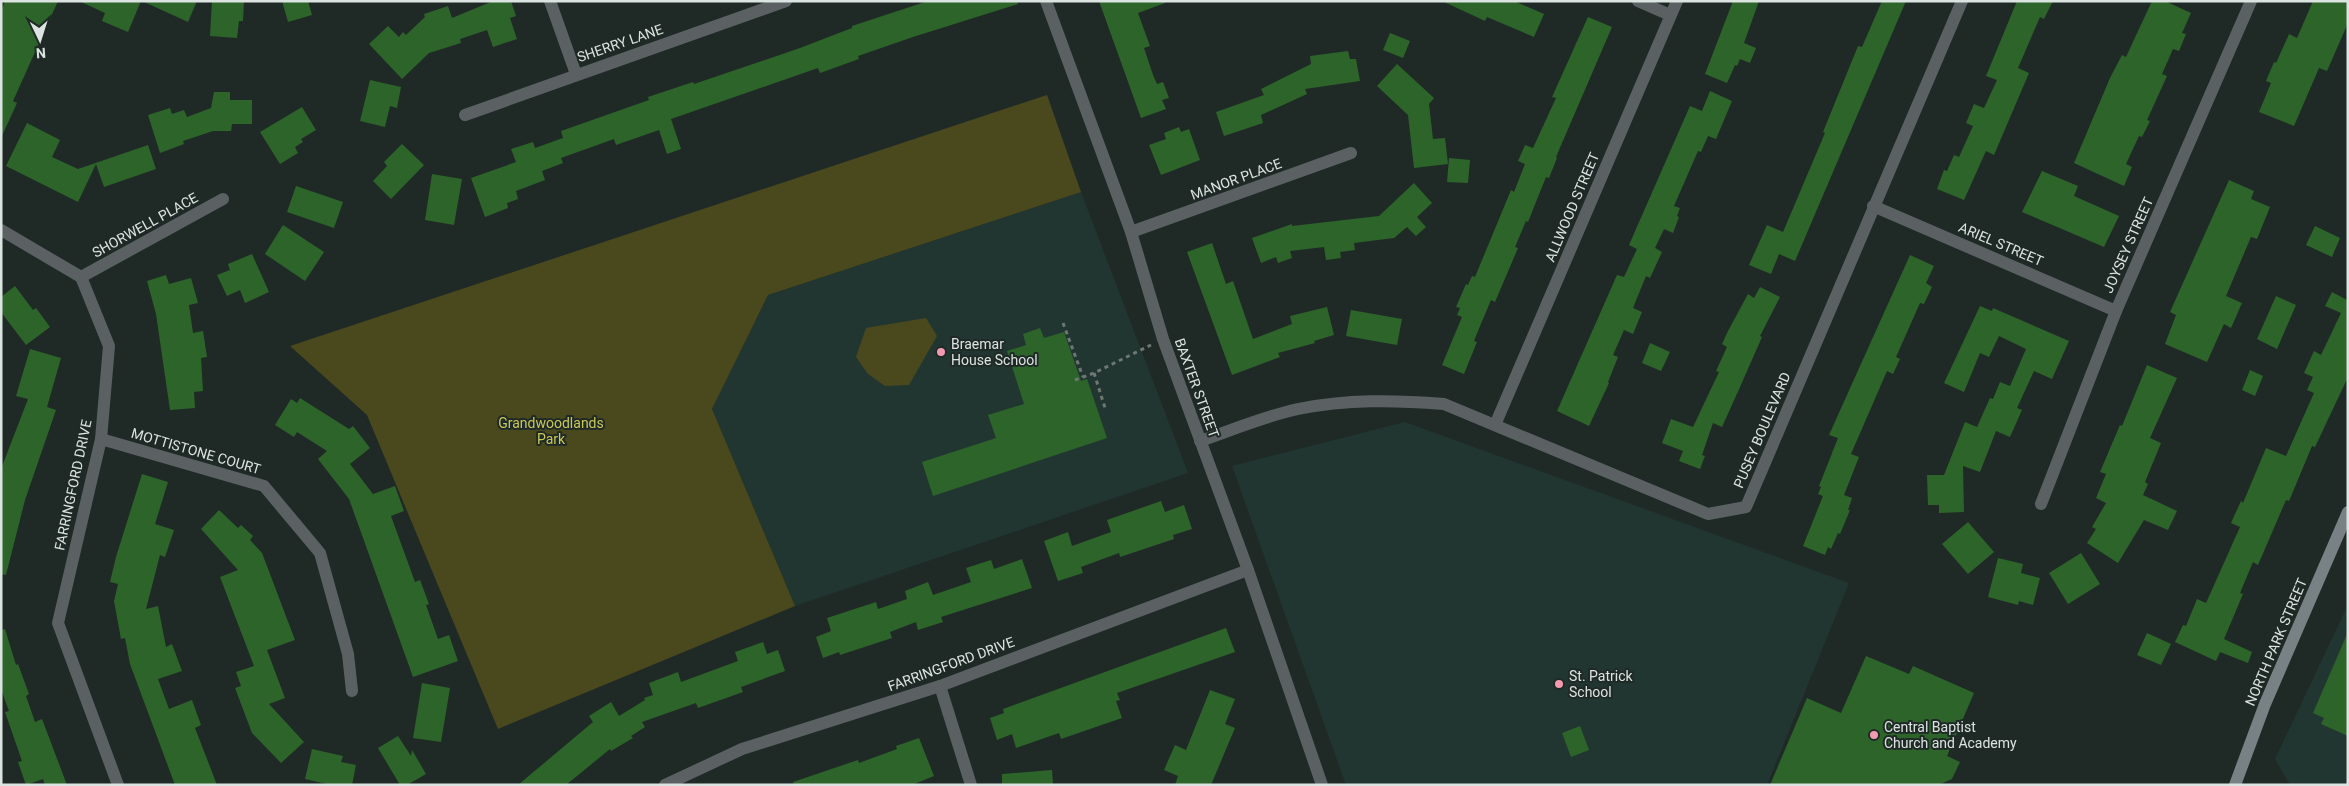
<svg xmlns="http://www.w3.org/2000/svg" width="2349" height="786" viewBox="0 0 2349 786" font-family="Roboto,sans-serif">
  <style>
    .built { fill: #223631 }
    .green { fill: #4a491d }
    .building { fill: #2d6429 }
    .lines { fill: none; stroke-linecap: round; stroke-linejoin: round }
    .path { stroke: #6e7774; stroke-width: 3; stroke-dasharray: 4 4; stroke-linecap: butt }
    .street { stroke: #5b6162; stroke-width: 12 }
    .secondary { stroke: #788183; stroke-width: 12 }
    .poi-dot { fill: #f29ab0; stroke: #1f2a27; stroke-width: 2 }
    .labels { text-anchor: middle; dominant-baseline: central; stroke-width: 4; stroke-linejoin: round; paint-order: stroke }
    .street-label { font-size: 14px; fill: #dce4e1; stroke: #1f2a27 }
    .poi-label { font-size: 14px; fill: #dce4e1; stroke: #1f2a27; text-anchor: start }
    .park-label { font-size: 14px; fill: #cbc855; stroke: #1f2a27 }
  </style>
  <rect width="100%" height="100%" fill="#1f2a27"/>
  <!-- built -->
  <g class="built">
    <polygon points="1081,192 1188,473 795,606 712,409 768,295"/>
    <polygon points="1405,422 1849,583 1767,785 1346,785 1232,466"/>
    <polygon points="2348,605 2348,785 2290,785 2275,759"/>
  </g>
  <!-- green -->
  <g class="green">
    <polygon points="1047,95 1081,192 768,295 712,409 795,606 498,729 367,415 290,346"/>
    <polygon points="926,318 937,336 909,385 885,386 868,374 856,357 866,328"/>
  </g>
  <!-- building -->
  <g class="building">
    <polygon points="5,1 58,1 13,101 17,103 1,138 1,11"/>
    <polygon points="79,1 141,1 128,32 102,21 105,13"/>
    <polygon points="142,1 197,1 188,22"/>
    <polygon points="212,1 244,1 243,21 239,21 237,38 210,36"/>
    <polygon points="282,1 308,1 312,15 288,22"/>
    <polygon points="493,1 511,1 516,16 510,18 517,39 493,47 487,30 460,39 461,43 429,53 402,79 369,44 388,26 399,37 403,32 406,35 425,17 424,14 448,6 452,18"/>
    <polygon points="928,1 1017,1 1018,4 913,37 858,56 859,59 820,73 818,68 671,119 681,149 667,154 659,130 616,145 614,139 561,158 563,163 542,171 545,180 516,191 518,199 507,203 508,208 485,217 471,178 516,162 511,149 533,142 535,148 563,138 561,131 649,100 648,97 693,82 694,84 800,48 852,28 852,26"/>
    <polygon points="1099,1 1165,1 1165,3 1138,13 1150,46 1144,48 1153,75 1157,84 1163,82 1169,98 1162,100 1166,109 1141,118"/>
    <polygon points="1442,1 1514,1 1544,14 1534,37 1487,17 1485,21"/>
    <polygon points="1733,1 1759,1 1744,43 1756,48 1750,63 1740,59 1737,66 1735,65 1727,83 1705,74"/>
    <polygon points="1882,1 1906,1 1795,261 1779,254 1771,274 1749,265 1767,225 1783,232 1825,133 1823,132 1858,46 1862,47"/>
    <polygon points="2017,1 2053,1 2044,19 2040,17 2018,68 2029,73 1994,155 1986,151 1964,200 1937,189 1944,170 1947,171 1954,155 1959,157 1973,126 1966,123 1974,104 1984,108 1997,80 1986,76"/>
    <polygon points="2152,1 2165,1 2191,13 2182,33 2186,34 2179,51 2173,49 2162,74 2167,76 2147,120 2150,121 2142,137 2139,136 2126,164 2132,167 2124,186 2074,163 2110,78 2122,55 2126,57"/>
    <polygon points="2313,1 2348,1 2348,23 2327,71 2319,68 2294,126 2259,112 2271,83 2266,81 2274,62 2276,63 2289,34 2297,38"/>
    <polygon points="1588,17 1612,27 1556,157 1557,158 1549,178 1546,177 1528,222 1526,221 1515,247 1518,248 1495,302 1491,300 1478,331 1474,341 1477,342 1464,374 1442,365 1462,317 1457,315 1460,308 1456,307 1466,284 1468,285 1472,276 1475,277 1511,190 1514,192 1525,164 1518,161 1525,145 1533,148 1556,98 1552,97"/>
    <polygon points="1390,33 1410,41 1403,58 1383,50"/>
    <polygon points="1348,51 1350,59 1356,59 1360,81 1305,89 1307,94 1261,115 1263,123 1224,136 1216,112 1264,95 1261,89 1311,64 1310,56"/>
    <polygon points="1397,64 1434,98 1429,104 1433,139 1445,138 1448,164 1414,168 1408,115 1377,86"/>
    <polygon points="370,80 401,87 397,108 390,106 385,127 360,121"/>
    <polygon points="1710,91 1732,101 1716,139 1708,136 1701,152 1698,151 1674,206 1680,208 1677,216 1679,217 1673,233 1664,229 1655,248 1662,252 1650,278 1646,276 1633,308 1642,312 1633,334 1624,330 1613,355 1618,357 1608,382 1609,383 1589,426 1557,411 1617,275 1624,277 1637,249 1629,245 1690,106 1702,111"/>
    <polygon points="214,92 230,92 230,100 252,100 252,124 232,124 231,131 213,131 183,141 184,144 160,153 148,115 170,108 172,114 184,110 187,117 211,108"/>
    <polygon points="302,107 316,130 301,139 303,142 295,147 298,153 280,164 260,132"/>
    <polygon points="27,123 60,140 52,157 78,169 148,145 156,169 104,187 96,164 78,202 6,166"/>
    <polygon points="1179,127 1181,132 1189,129 1200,160 1161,175 1149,145 1166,139 1164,133"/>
    <polygon points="402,144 424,165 391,199 373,181 387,166 384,162"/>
    <polygon points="1449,158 1470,160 1468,183 1447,182"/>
    <polygon points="2042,171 2078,186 2074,196 2119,216 2104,247 2022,212"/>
    <polygon points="432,174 462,179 454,225 425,220"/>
    <polygon points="2229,180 2254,191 2251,199 2270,207 2257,239 2251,237 2226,296 2242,303 2231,328 2224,324 2207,362 2165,344 2176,315 2170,312"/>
    <polygon points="1414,183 1432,203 1417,217 1426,227 1416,236 1407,227 1394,238 1354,243 1355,250 1340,252 1341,258 1326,260 1324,247 1290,251 1292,258 1278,263 1276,257 1261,263 1252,238 1292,224 1292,226 1379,216"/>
    <polygon points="296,186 343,202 334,228 287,212"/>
    <polygon points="283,225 324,252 305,281 265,254"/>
    <polygon points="2315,226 2340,238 2332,257 2306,245"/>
    <polygon points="1212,243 1226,284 1233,281 1253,339 1292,324 1290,316 1327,307 1334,335 1314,341 1315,343 1278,353 1280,357 1232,375 1187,252"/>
    <polygon points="252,254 269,292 245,303 240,290 227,296 217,275 230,270 228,264"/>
    <polygon points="1910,255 1934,266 1926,283 1932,287 1924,304 1920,303 1896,357 1900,359 1893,374 1887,371 1851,454 1859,457 1844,495 1852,498 1848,510 1850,510 1840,534 1838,533 1831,549 1828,547 1825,555 1803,546 1823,496 1818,494 1821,487 1819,486 1838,438 1829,435"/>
    <polygon points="166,275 169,284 191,278 198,303 189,305 193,333 203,331 207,357 201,358 203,391 194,392 195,408 170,410 156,314 147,281"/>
    <polygon points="15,286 33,310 36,308 50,327 26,345 1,312 1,297"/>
    <polygon points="1760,287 1780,297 1760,336 1762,337 1740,387 1722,427 1713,423 1702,455 1705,456 1700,469 1679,461 1683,451 1662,443 1671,419 1693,427 1719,372 1716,371 1727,347 1722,344 1728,331 1748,294 1754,298"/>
    <polygon points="2332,292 2347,300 2348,298 2348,377 2315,447 2312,446 2289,501 2286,500 2258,565 2253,562 2240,593 2243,594 2224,639 2252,652 2248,663 2220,652 2216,661 2175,642 2183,625 2186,626 2197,599 2206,603 2240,527 2231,523 2241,501 2243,503 2266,448 2286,456 2314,393 2307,390 2313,377 2304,373 2314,351 2321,355 2341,313 2325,306"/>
    <polygon points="2276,296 2296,305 2277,349 2257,339"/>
    <polygon points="1980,306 1992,311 1993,308 2069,341 2052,379 2034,371 2017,408 2022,410 2010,437 1996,431 1980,472 1963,466 1964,512 1939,513 1939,505 1928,505 1927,475 1944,475 1965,422 1977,427 1990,398 1993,399 2000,382 2010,386 2026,349 1999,336 1989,357 1980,353 1964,392 1944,383"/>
    <polygon points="1351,310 1402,319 1397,345 1346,336"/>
    <polygon points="1040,328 1044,338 1064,332 1081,381 1087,379 1107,438 933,496 922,462 996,438 988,415 1024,404 1007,351 1026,345 1023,334"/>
    <polygon points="1650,343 1670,352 1661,371 1642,363"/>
    <polygon points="30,349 61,358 47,407 56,410 25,500 6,575 1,574 1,469 28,399 16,396"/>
    <polygon points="2147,365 2177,378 2150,438 2161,443 2145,482 2148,484 2143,495 2177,511 2168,530 2144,520 2118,563 2087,543 2096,529 2092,527 2106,503 2096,498 2106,474 2100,472 2120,425 2122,426"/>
    <polygon points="2250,370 2263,376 2255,396 2242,390"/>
    <polygon points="300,398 349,429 353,426 370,448 350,464 373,494 395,486 404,511 391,516 415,582 420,580 429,604 426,605 438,639 449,635 458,661 413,677 349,499 318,459 327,451 297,432 294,437 275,425 291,399 297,403"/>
    <polygon points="142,474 168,482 155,524 174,530 165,557 160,555 146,609 158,606 166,647 172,644 182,671 158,679 169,709 192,700 201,725 195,728 217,785 175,785 130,664 125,638 121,639 114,601 118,584 110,582 116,557"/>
    <polygon points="1161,501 1165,512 1184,505 1192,529 1173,535 1174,539 1120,557 1119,553 1081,567 1083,573 1058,581 1044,541 1068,532 1072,546 1111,532 1107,520"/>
    <polygon points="219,510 238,528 241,525 253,536 250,540 262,553 295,640 267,650 285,698 269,704 304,742 281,763 252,733 235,688 241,686 236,672 254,666 220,577 238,570 201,529"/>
    <polygon points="1968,522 1994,552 1968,574 1942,544"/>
    <polygon points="2081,553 2100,584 2068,604 2049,573"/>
    <polygon points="1998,558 2023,564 2021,573 2040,578 2033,605 2019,601 2018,605 1988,597"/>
    <polygon points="1022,559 1032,588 941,617 943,622 918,630 916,622 890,632 892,638 840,655 839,652 823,658 816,637 831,631 827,618 876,602 878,609 907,599 905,591 928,582 933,595 971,582 966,568 991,560 994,569"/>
    <polygon points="1226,628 1235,652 1117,693 1120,700 1116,701 1122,718 1061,739 1059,733 1016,748 1012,734 997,740 990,718 1004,713 1003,709"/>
    <polygon points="5,629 16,665 18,664 29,694 26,696 35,722 42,719 67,785 45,785 43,779 26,785 18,762 22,761 5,712 9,711 1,689 1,630"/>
    <polygon points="2348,632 2348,736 2321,724 2324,718 2313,713"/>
    <polygon points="2147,633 2171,644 2161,665 2137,655"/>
    <polygon points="763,642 767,654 778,650 785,671 741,687 743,692 698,708 696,703 642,722 645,727 631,736 633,738 611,751 610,749 566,785 518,785 593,722 589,716 611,702 619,716 645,700 644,698 653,695 649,683 678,672 681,682 738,661 735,652"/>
    <polygon points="1866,656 1909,674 1913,666 1974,693 1947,756 1960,762 1952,779 1938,785 1770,785 1807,698 1841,713"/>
    <polygon points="422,683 450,688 441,742 413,738"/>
    <polygon points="1210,690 1235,699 1225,724 1235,728 1211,785 1175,785 1178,776 1164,770 1175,745 1186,750"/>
    <polygon points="1580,726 1589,750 1571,757 1562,733"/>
    <polygon points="398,736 411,756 412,750 426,774 407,785 400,785 378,748"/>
    <polygon points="919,738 934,776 912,785 794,785 793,782 858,760 859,763 897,749 896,746"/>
    <polygon points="312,749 343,756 341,762 356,765 352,785 331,785 305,779"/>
    <polygon points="1052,770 1053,785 1002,785 1002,774"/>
  </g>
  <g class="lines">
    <!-- path -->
    <g class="path">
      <polyline points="1063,323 1083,377"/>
      <polyline points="1094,373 1106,411"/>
      <polyline points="1075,380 1094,373 1151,345"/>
    </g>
    <!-- street -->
    <g class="street">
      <polyline points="550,1 576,74"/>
      <polyline points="1046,1 1131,232 1163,339 1248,570 1322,785"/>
      <polyline points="1638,1 1670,15"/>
      <polyline points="465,115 786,1"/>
      <polyline points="1873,206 2116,311"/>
      <polyline points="1,230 81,277 109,346 101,439 58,623 118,785"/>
      <polyline points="1131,232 1351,153"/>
      <polyline points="81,277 223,199"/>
      <polyline points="1495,425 1677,1"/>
      <polyline points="101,439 264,486 320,553 348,654 352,691"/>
      <path d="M1200,441c32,-11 65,-25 98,-32 49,-10 97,-9 146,-5l264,110 38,-7 216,-506"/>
      <polyline points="2041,504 2116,311 2251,1"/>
      <polyline points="940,686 971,785"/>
      <polyline points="665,785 742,749 940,686 1248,570"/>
    </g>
    <!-- secondary -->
    <polyline class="secondary" points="2235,785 2265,704 2348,512"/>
  </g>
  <!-- markers -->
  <g class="poi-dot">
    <circle cx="941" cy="352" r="5"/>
    <circle cx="1559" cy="684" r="5"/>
    <circle cx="1874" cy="735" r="5"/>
  </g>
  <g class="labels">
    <!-- street labels -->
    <g class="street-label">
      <text transform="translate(620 43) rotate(-19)">SHERRY LANE</text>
      <text transform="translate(1236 179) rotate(-20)">MANOR PLACE</text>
      <text transform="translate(1572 207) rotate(-67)">ALLWOOD STREET</text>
      <text transform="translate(145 225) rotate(-29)">SHORWELL PLACE</text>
      <text transform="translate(2001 244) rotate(23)">ARIEL STREET</text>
      <text transform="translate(2128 245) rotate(-66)">JOYSEY STREET</text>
      <text transform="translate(1197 388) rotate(70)">BAXTER STREET</text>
      <text transform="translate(1762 430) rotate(-67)">PUSEY BOULEVARD</text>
      <text transform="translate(196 451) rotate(16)">MOTTISTONE COURT</text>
      <text transform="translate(73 485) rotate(-78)">FARRINGFORD DRIVE</text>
      <text transform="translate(2276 642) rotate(-67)">NORTH PARK STREET</text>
      <text transform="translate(951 664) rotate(-20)">FARRINGFORD DRIVE</text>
    </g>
    <!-- poi labels -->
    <g class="poi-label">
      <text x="951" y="344">Braemar<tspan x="951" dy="16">House School</tspan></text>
      <text x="1569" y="676">St. Patrick<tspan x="1569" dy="16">School</tspan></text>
      <text x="1884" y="727">Central Baptist<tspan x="1884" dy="16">Church and Academy</tspan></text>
    </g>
    <!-- park labels -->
    <g class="park-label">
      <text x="551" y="423">Grandwoodlands<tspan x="551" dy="16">Park</tspan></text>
    </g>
  </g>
  <!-- border -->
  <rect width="2349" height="786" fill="none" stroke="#dce4e1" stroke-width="5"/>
  <!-- north arrow -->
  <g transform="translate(40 40) rotate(176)" stroke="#1f2a27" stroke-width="4" paint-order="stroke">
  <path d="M0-4L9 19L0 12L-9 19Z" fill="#dce4e1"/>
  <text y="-8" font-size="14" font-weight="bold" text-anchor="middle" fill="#dce4e1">N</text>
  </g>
</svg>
